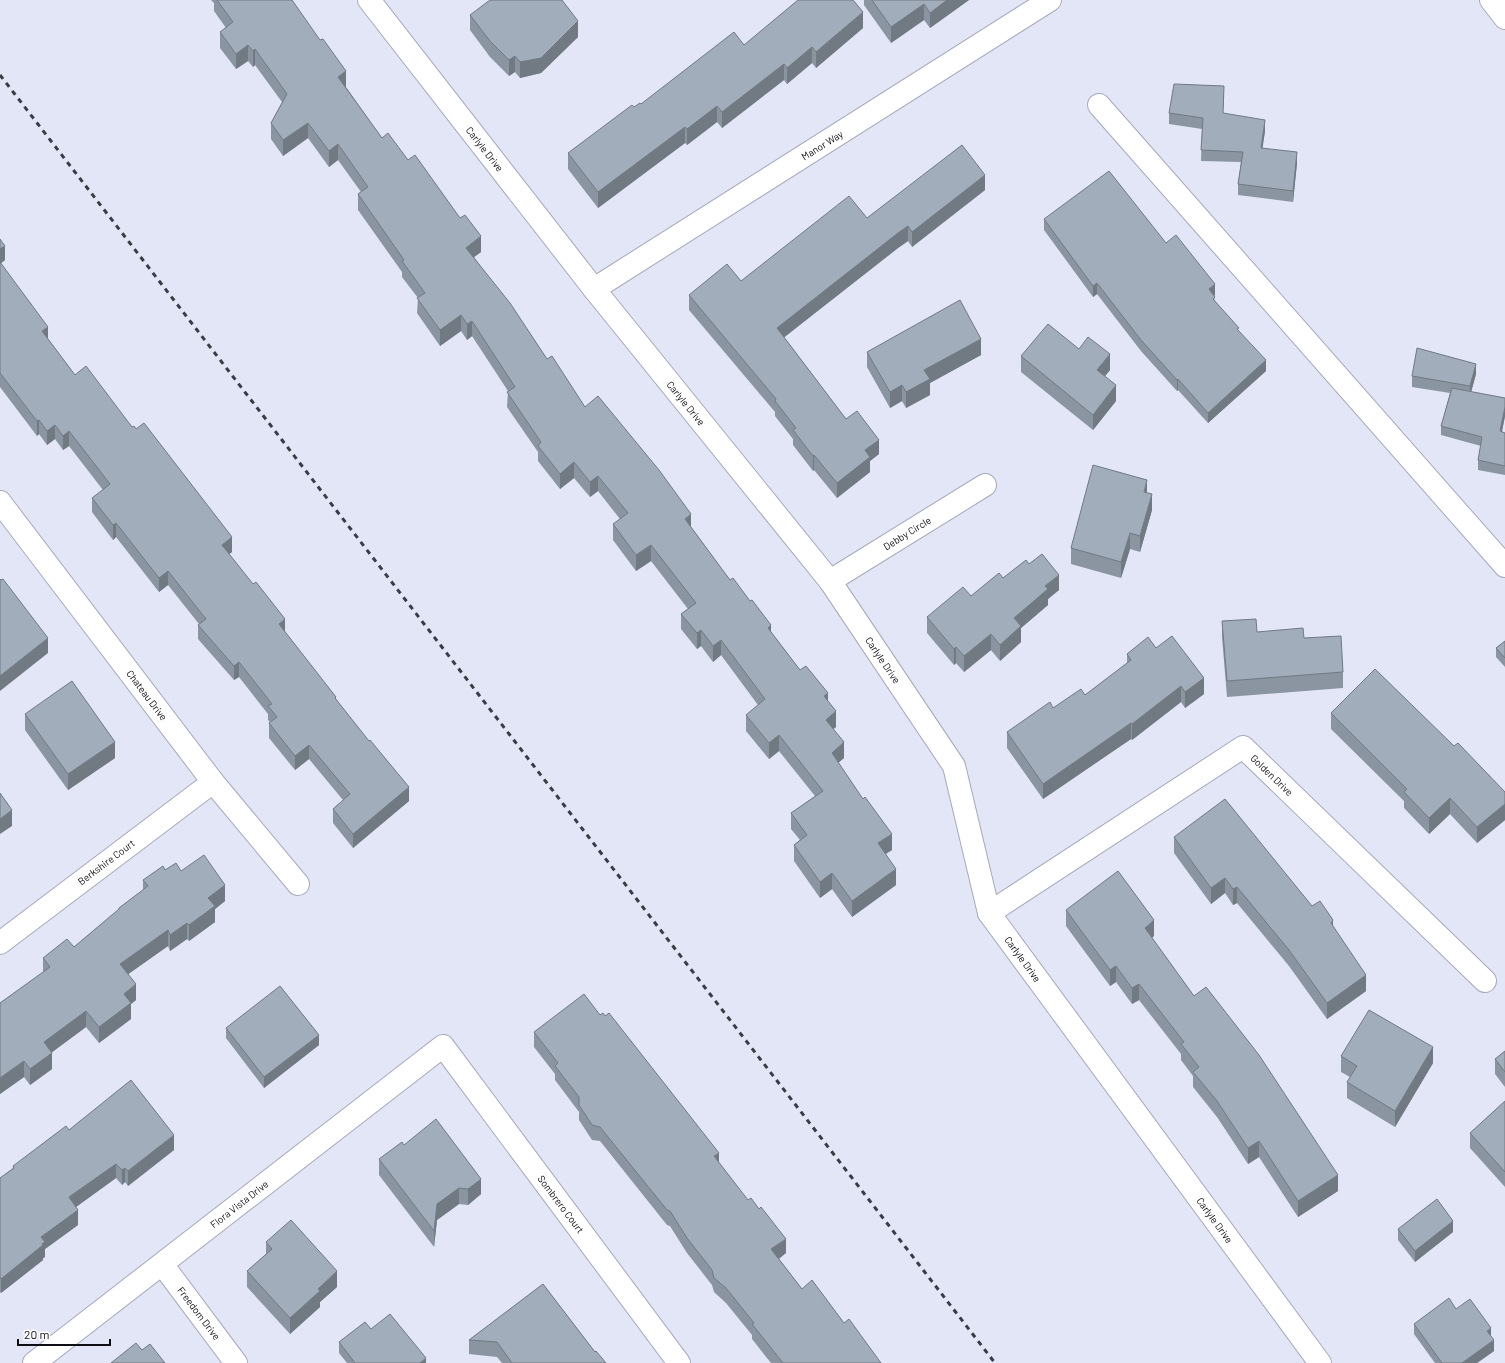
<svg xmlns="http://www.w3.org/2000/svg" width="1505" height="1363" viewBox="0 0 1505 1363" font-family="Barlow,sans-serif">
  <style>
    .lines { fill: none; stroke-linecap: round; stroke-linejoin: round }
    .minor-casing { stroke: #a6a9ba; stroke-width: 24 }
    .minor { stroke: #fff; stroke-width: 22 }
    .rail { stroke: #3a3c44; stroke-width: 3; stroke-dasharray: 5 5; stroke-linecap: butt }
    .wall { fill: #8a95a1 }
    .shaded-wall { fill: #717983 }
    .building { fill: #a1adbb; stroke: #717983 }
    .labels { text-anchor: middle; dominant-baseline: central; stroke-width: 3; stroke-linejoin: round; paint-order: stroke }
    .street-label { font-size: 10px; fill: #0d0e14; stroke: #fff }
  </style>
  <rect width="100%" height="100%" fill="#e2e6f7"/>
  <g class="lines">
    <defs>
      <g id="minor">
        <polyline points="369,0 594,289 830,581 954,766 989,913 1320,1363"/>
        <polyline points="1491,0 1505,18"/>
        <polyline points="1099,105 1505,566"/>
        <polyline points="594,289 1050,0"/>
        <polyline points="0,502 213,782 298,884"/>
        <polyline points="830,581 985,485"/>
        <polyline points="989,913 1243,747 1485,981"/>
        <polyline points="0,943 213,782"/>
        <polyline points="162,1264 236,1363"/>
        <polyline points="34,1363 443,1046 679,1363"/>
      </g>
    </defs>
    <!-- minor casing -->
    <use href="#minor" class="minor-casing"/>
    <!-- minor -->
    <use href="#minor" class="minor"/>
    <!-- rail -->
    <polyline class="rail" points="0,75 995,1363"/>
  </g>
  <!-- wall -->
  <g class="wall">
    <polygon points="211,0 292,0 346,87 382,138 408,160 481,252 474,257 547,359 585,407 691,527 730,580 771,632 800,670 828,702 836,727 833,729 844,758 838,763 892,850 885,854 896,885 852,917 832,889 820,898 794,861 794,845 800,840 791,829 791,813 815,796 779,751 769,759 746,731 746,715 758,705 721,655 713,662 701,646 697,649 681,629 681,614 688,609 651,561 636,571 613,540 613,524 620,519 598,491 590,497 574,478 560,489 538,461 538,452 507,407 508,391 472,336 467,340 461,331 440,346 417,313 418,298 402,277 402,272 358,210 358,194 361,192 338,160 329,167 308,138 283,156 271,139 271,123 282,102 255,65 253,67 248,61 236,69 220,48 220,32 226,28 214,11 214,3"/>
    <polygon points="864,0 969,0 930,28 924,20 891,43 864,5"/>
    <polygon points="470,15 578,37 541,73 520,78 515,72 509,76 490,57 470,30"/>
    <polygon points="863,28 816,68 812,63 787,84 784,80 722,128 717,122 687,145 685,143 598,208 568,169 568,153 634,107 641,104 744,45"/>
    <polygon points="1224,97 1223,113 1265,131 1262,148 1297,163 1293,202 1238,195 1238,184 1241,162 1201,161 1202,129 1169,124 1169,113"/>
    <polygon points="985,190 912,247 908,241 898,248 784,337 846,419 879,454 870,461 870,472 837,498 814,470 813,471 793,445 793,439 775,416 775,412 689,310 689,295 741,281 867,218"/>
    <polygon points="1044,219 1166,243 1215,295 1214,296 1215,301 1239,331 1266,371 1208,423 1178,390 1177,391 1141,351 1097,294 1093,297 1044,230"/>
    <polygon points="0,239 5,260 1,263 48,339 75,375 132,427 232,552 229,554 285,632 336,699 409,801 353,848 333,823 333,809 343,800 309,759 295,770 269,738 269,723 270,722 268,720 268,714 239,677 234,680 198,639 198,625 199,624 168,585 159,592 116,537 113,540 92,512 92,498 103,490 69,446 63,450 55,439 47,445 39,434 37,436 0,387"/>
    <polygon points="1079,349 1110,370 1105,376 1116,401 1093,430 1021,372 1021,356"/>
    <polygon points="867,352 981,355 930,383 930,395 906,408 902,401 890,408 867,367"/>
    <polygon points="1476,374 1471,392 1505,398 1505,416 1502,432 1505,433 1505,475 1478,470 1478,460 1481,446 1441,435 1441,426 1450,393 1412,387 1412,376"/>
    <polygon points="1147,493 1152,510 1140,552 1130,549 1121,578 1071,564 1071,548"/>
    <polygon points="1029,564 1059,590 1048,599 1048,605 1021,628 1021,642 1000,661 991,650 964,672 956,663 954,665 927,633 927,617 971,596"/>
    <polygon points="1222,621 1257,632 1304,638 1343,672 1343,688 1227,697 1222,637"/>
    <polygon points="1505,641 1505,667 1496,657 1496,648"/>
    <polygon points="1156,648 1204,694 1185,708 1181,702 1132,740 1131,739 1043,799 1007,748 1007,732 1053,708 1085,695 1127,664 1127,654"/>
    <polygon points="1331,713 1454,746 1505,792 1505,820 1477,843 1450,814 1429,834 1404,808 1404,801 1331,729"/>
    <polygon points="25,714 115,758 68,790 25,730"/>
    <polygon points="1174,837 1312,906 1333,926 1366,991 1327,1019 1289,966 1237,903 1233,905 1225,893 1211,904 1174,853"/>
    <polygon points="165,870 181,871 225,901 215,909 215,922 189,941 187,939 170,951 168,946 128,974 136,1000 131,1004 131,1019 99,1043 86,1027 51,1053 52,1069 30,1085 24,1077 0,1094 0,1003 43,973 43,958 74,947 119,910 119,908 143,890 143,880"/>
    <polygon points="1066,910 1154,936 1152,938 1194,996 1338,1191 1298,1217 1259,1157 1248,1164 1217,1117 1193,1087 1193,1076 1181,1060 1181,1054 1139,1000 1132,1004 1116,982 1110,986 1066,926"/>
    <polygon points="600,1015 719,1163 786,1253 779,1259 802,1289 844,1323 881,1363 771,1363 752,1339 752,1335 726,1303 714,1292 712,1285 687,1253 670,1226 667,1225 600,1141 592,1140 579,1120 579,1112 555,1080 555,1074 534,1047 534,1032"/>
    <polygon points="226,1028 319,1045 264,1088 226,1038"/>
    <polygon points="1505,1051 1505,1087 1495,1074 1495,1059"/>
    <polygon points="1341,1056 1433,1063 1395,1127 1347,1098 1347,1082 1350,1077 1341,1072"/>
    <polygon points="1505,1101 1505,1187 1470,1148 1470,1133"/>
    <polygon points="69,1130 174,1150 128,1186 125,1182 122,1185 116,1178 76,1207 78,1225 45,1249 45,1257 43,1258 43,1260 1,1293 0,1292 0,1178 13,1168 13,1166"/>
    <polygon points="404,1145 481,1194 468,1205 459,1204 437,1220 434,1247 379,1175 379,1159"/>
    <polygon points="1398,1229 1453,1232 1415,1262 1398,1240"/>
    <polygon points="266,1242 337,1287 320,1302 320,1307 290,1334 247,1287 247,1271 266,1254"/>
    <polygon points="543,1284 595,1352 606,1363 502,1363 497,1357 469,1354 469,1340"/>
    <polygon points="1456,1309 1491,1336 1494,1351 1477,1363 1435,1363 1414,1334 1414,1324"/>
    <polygon points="371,1329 426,1363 347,1363 339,1353 339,1342"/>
  </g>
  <!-- shaded-wall -->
  <g class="shaded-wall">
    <polygon points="947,0 969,0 930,28 930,13"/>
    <polygon points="924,4 924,20 891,43 891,27"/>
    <polygon points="863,12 863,28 816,68 816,52"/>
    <polygon points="578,21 578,37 541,73 520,78 520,62"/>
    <polygon points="248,45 248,61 236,69 236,54"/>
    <polygon points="812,47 812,63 787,84 787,68"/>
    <polygon points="255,49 255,65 253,67 253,51"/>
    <polygon points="515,56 515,72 509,76 509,60"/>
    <polygon points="784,64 784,80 722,128 722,112"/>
    <polygon points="346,71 346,87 338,92 338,77"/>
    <polygon points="717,106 717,122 687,145 687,129"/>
    <polygon points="1265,120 1265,131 1261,159 1261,148"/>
    <polygon points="308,123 308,138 283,156 283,140"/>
    <polygon points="685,127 685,143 598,208 598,192"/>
    <polygon points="338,144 338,160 329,167 329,151"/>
    <polygon points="1297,152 1297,163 1293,202 1293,191"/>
    <polygon points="985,175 985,190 912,247 912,232"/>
    <polygon points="908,226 908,241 898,248 777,343 777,328 898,233"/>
    <polygon points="481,236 481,252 466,263 466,248"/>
    <polygon points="5,246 5,260 0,264 0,249"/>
    <polygon points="1097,283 1097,294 1093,297 1093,286"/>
    <polygon points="1215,284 1215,295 1209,300 1209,289"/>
    <polygon points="461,315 461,331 440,346 440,330"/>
    <polygon points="472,321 472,336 467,340 467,324"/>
    <polygon points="48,327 48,342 42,331"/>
    <polygon points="981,339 981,355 930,383 930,395 906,408 906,392 924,370"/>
    <polygon points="1110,354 1110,370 1097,386 1097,370"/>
    <polygon points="1266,360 1266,371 1208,423 1208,413"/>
    <polygon points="1476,364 1476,374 1470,396 1470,386"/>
    <polygon points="1178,379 1178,390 1177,391 1177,380"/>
    <polygon points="902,385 902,401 890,408 890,392"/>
    <polygon points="1116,385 1116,401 1093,430 1093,415"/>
    <polygon points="1505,407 1505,416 1500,440 1500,431"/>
    <polygon points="39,420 39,434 37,436 37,421"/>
    <polygon points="55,425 55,439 47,445 47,431"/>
    <polygon points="69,431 69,446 63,450 63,436"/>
    <polygon points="879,440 879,454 870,461 870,472 837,498 837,483 865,450"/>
    <polygon points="814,455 814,470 813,471 813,456"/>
    <polygon points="574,462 574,478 560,489 560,474"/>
    <polygon points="598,476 598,491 590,497 590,482"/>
    <polygon points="1147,480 1147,495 1144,492"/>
    <polygon points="1152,494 1152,510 1140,552 1140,536"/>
    <polygon points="691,514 691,530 685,519"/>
    <polygon points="116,523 116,537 113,540 113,525"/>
    <polygon points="1130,533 1130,549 1121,578 1121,562"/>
    <polygon points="232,537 232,552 222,559 222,545"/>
    <polygon points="651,545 651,561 636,571 636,555"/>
    <polygon points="168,571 168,585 159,592 159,578"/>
    <polygon points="1059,575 1059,590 1048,599 1048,605 1021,628 1021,642 1000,661 1000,645 1014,618 1045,586"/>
    <polygon points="285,619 285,634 279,624"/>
    <polygon points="771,625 771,641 768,628"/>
    <polygon points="701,630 701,646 697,649 697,633"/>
    <polygon points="991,634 991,650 964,672 964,656"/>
    <polygon points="48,638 48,653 0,691 0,676"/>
    <polygon points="721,640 721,655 713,662 713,646"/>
    <polygon points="956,647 956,663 954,665 954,649"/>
    <polygon points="239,662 239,677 234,680 234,666"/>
    <polygon points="1204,678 1204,694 1185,708 1185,692"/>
    <polygon points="1181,686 1181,702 1132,740 1132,724"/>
    <polygon points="828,693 828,709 824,696"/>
    <polygon points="836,711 836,727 826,735 826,720"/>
    <polygon points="1131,723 1131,739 1043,799 1043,784"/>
    <polygon points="779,735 779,751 769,759 769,743"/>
    <polygon points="115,742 115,758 68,790 68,774"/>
    <polygon points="844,742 844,758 832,768 832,753"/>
    <polygon points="309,745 309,759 295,770 295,756"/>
    <polygon points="409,787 409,801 353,848 353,834"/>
    <polygon points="1450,798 1450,814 1429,834 1429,818"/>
    <polygon points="1505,804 1505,820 1477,843 1477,827"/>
    <polygon points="12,810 12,826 0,834 0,819"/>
    <polygon points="892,834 892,850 878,859 878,843"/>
    <polygon points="896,869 896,885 852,917 852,901"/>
    <polygon points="832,873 832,889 820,898 820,882"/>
    <polygon points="1225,878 1225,893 1211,904 1211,888"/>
    <polygon points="225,885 225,901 215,909 215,922 189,941 189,925 208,898"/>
    <polygon points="1237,887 1237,903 1233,905 1233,889"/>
    <polygon points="1154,920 1154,936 1145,943 1145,928"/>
    <polygon points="1333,920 1333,936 1331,923"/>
    <polygon points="187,923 187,939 170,951 170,935"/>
    <polygon points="168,930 168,946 120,980 120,964"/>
    <polygon points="1116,966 1116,982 1110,986 1110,970"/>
    <polygon points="1366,975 1366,991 1327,1019 1327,1003"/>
    <polygon points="136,984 136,1000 131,1004 131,1019 99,1043 99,1027 124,994"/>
    <polygon points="1139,984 1139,1000 1132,1004 1132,988"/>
    <polygon points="86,1011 86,1027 44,1058 44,1042"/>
    <polygon points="319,1035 319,1045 264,1088 264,1077"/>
    <polygon points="1433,1047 1433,1063 1395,1127 1395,1111"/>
    <polygon points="52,1053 52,1069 30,1085 30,1069"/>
    <polygon points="24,1061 24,1077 0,1094 0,1078"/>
    <polygon points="174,1135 174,1150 128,1186 128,1171"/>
    <polygon points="1259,1141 1259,1157 1248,1164 1248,1148"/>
    <polygon points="719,1153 719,1168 714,1156"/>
    <polygon points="116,1164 116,1178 69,1212 69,1197"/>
    <polygon points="125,1168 125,1182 122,1185 122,1170"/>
    <polygon points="1338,1175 1338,1191 1298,1217 1298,1201"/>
    <polygon points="481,1179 481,1194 468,1205 468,1189"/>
    <polygon points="459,1188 459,1204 437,1220 434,1247 434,1231 437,1204"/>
    <polygon points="78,1210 78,1225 45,1249 45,1257 43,1258 43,1260 1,1293 1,1279 41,1237"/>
    <polygon points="1453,1221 1453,1232 1415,1262 1415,1251"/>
    <polygon points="786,1239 786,1253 771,1264 771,1249"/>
    <polygon points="337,1271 337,1287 320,1302 320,1307 290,1334 290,1318 318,1289"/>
    <polygon points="1491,1328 1491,1339 1487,1331"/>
    <polygon points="1494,1340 1494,1351 1477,1363 1462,1363"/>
    <polygon points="426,1358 426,1363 420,1363"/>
  </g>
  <!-- building -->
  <g class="building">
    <polygon points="217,0 292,0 320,40 323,39 346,71 338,77 382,138 388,133 408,160 415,155 460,218 465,215 481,236 466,248 510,303 547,359 552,356 585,407 598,396 659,470 691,514 685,519 730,580 733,578 750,601 752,600 771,625 768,628 800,670 806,666 828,693 824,696 836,711 826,720 844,742 832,753 863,799 865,797 892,834 878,843 896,869 852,901 832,873 820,882 794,845 807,835 791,813 823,791 779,735 769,743 746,715 765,699 721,640 713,646 701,630 697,633 681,614 696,603 651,545 636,555 613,524 628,513 598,476 590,482 574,462 560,474 538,446 541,442 507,392 515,387 472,321 467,324 461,315 440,330 417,298 425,293 402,261 404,260 358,194 368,187 338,144 329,151 308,123 283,140 271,123 287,94 255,49 253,51 248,45 236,54 220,32 233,22"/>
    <polygon points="490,0 562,0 578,21 541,58 520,62 515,56 509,60 490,41 470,15"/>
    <polygon points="798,0 853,0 863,12 816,52 812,47 787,68 784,64 722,112 717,106 687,129 685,127 598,192 568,153 632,105 634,107 640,103 641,104 734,32 744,45"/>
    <polygon points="872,0 947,0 930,13 924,4 891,27"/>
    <polygon points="1174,84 1224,86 1223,113 1265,120 1261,148 1297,152 1293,191 1238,184 1243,152 1201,150 1203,118 1169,113"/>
    <polygon points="962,145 985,175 912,232 908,226 898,233 777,328 846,419 857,411 879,440 865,450 870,457 837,483 814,455 813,456 793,430 796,428 775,401 776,399 689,295 727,264 741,281 849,196 867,218"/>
    <polygon points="1109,171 1166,243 1176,235 1215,284 1209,289 1215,297 1213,299 1239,328 1237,329 1266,360 1208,413 1178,379 1177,380 1141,340 1097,283 1093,286 1044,219"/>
    <polygon points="0,239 5,246 0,249"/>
    <polygon points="0,262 48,327 42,331 75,375 86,366 132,427 134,426 136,429 144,423 232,537 222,545 253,584 256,582 285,619 279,624 336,697 335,698 369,741 370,740 409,787 353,834 333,809 350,794 309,745 295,756 269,723 277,717 268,706 272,704 239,662 234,666 198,625 206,619 168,571 159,578 116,523 113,525 92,498 110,484 69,431 63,436 55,425 47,431 39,420 37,421 0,373"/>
    <polygon points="960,300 981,339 924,370 930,379 906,392 902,385 890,392 867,352"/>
    <polygon points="1048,324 1079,349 1088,337 1110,354 1097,370 1116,385 1093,415 1021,356"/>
    <polygon points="1417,348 1476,364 1470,386 1412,376"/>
    <polygon points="1452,388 1505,398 1505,407 1500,431 1505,433 1505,466 1478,460 1482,437 1441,426"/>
    <polygon points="1093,465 1147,480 1144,492 1152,494 1140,536 1130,533 1121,562 1071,548"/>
    <polygon points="1042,554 1059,575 1045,586 1048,589 1014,618 1021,626 1000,645 991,634 964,656 956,647 954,649 927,617 963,587 971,596 999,573 1003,578 1026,560 1029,564"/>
    <polygon points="0,579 1,580 3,579 48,638 0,676"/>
    <polygon points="1256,619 1257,632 1303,628 1304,638 1341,636 1343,672 1227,681 1222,621"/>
    <polygon points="1172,636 1204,678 1185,692 1181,686 1132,724 1131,723 1043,784 1007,732 1050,702 1053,708 1081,689 1085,695 1131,660 1127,654 1148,637 1156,648"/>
    <polygon points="1505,641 1505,658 1496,648"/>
    <polygon points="1375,669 1454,746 1458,743 1505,792 1505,804 1477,827 1450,798 1429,818 1404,792 1407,789 1331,713"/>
    <polygon points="72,681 115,742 68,774 25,714"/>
    <polygon points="0,793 12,810 0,819"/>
    <polygon points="1225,799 1312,906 1320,901 1333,920 1331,923 1366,975 1327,1003 1289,950 1237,887 1233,889 1225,878 1211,888 1174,837"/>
    <polygon points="204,855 225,885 208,898 215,906 189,925 187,923 170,935 168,930 120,964 136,984 124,994 131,1003 99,1027 86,1011 44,1042 52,1053 30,1069 24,1061 0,1078 0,1003 50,967 43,958 67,939 74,947 119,909 119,908 148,886 143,880 163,866 165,870 176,863 181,871"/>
    <polygon points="1118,871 1154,920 1145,928 1194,996 1206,987 1259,1055 1338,1175 1298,1201 1259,1141 1248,1148 1217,1101 1193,1072 1199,1067 1181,1044 1184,1042 1139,984 1132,988 1116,966 1110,970 1066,910"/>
    <polygon points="280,986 319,1035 264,1077 226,1028"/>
    <polygon points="584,994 600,1015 603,1013 605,1016 609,1013 719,1153 714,1156 748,1200 751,1198 759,1209 761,1207 786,1239 771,1249 802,1289 812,1280 844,1323 849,1319 881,1363 783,1363 752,1324 754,1323 726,1288 714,1278 712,1270 687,1238 670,1211 667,1210 600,1127 592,1125 579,1105 579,1097 555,1066 558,1063 534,1032"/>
    <polygon points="1369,1010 1433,1047 1395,1111 1347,1082 1357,1066 1341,1056"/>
    <polygon points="1505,1051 1505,1072 1495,1059"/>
    <polygon points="131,1080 174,1135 128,1171 125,1168 122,1170 116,1164 69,1197 78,1210 41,1237 45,1242 42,1244 43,1245 1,1279 0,1277 0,1178 14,1168 13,1166 66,1126 69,1130"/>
    <polygon points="1505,1101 1505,1172 1470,1133"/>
    <polygon points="436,1119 481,1179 468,1189 459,1188 437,1204 434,1231 379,1159 402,1142 404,1145"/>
    <polygon points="1437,1199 1453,1221 1415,1251 1398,1229"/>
    <polygon points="291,1220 337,1271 318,1289 320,1291 290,1318 247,1271 272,1249 266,1242"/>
    <polygon points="543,1284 595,1352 596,1351 606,1363 512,1363 497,1342 469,1340"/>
    <polygon points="1449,1298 1456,1309 1470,1299 1491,1328 1487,1331 1494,1340 1462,1363 1442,1363 1414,1324"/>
    <polygon points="390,1314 426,1358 420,1363 355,1363 339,1342 365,1322 371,1329"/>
    <polygon points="136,1343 142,1350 150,1344 165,1363 111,1363"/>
  </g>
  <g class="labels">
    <!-- street labels -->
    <g class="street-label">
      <text transform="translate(822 145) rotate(-32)">Manor Way</text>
      <text transform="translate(485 149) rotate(52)">Carlyle Drive</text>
      <text transform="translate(686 403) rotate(51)">Carlyle Drive</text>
      <text transform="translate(907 533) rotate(-32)">Debby Circle</text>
      <text transform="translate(883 660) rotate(56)">Carlyle Drive</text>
      <text transform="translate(147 695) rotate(53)">Chateau Drive</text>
      <text transform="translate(1272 775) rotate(44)">Golden Drive</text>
      <text transform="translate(106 862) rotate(-37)">Berkshire Court</text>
      <text transform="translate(1023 959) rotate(54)">Carlyle Drive</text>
      <text transform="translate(239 1204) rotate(-38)">Flora Vista Drive</text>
      <text transform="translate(561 1204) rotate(53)">Sombrero Court</text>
      <text transform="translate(1215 1220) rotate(54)">Carlyle Drive</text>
      <text transform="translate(199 1313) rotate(53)">Freedom Drive</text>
    </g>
  </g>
  <!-- scale -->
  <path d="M18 1339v6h92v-6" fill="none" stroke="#0d0e14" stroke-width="2"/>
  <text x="24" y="1339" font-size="12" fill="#0d0e14" stroke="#ffffff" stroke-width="3" paint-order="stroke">20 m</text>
</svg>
